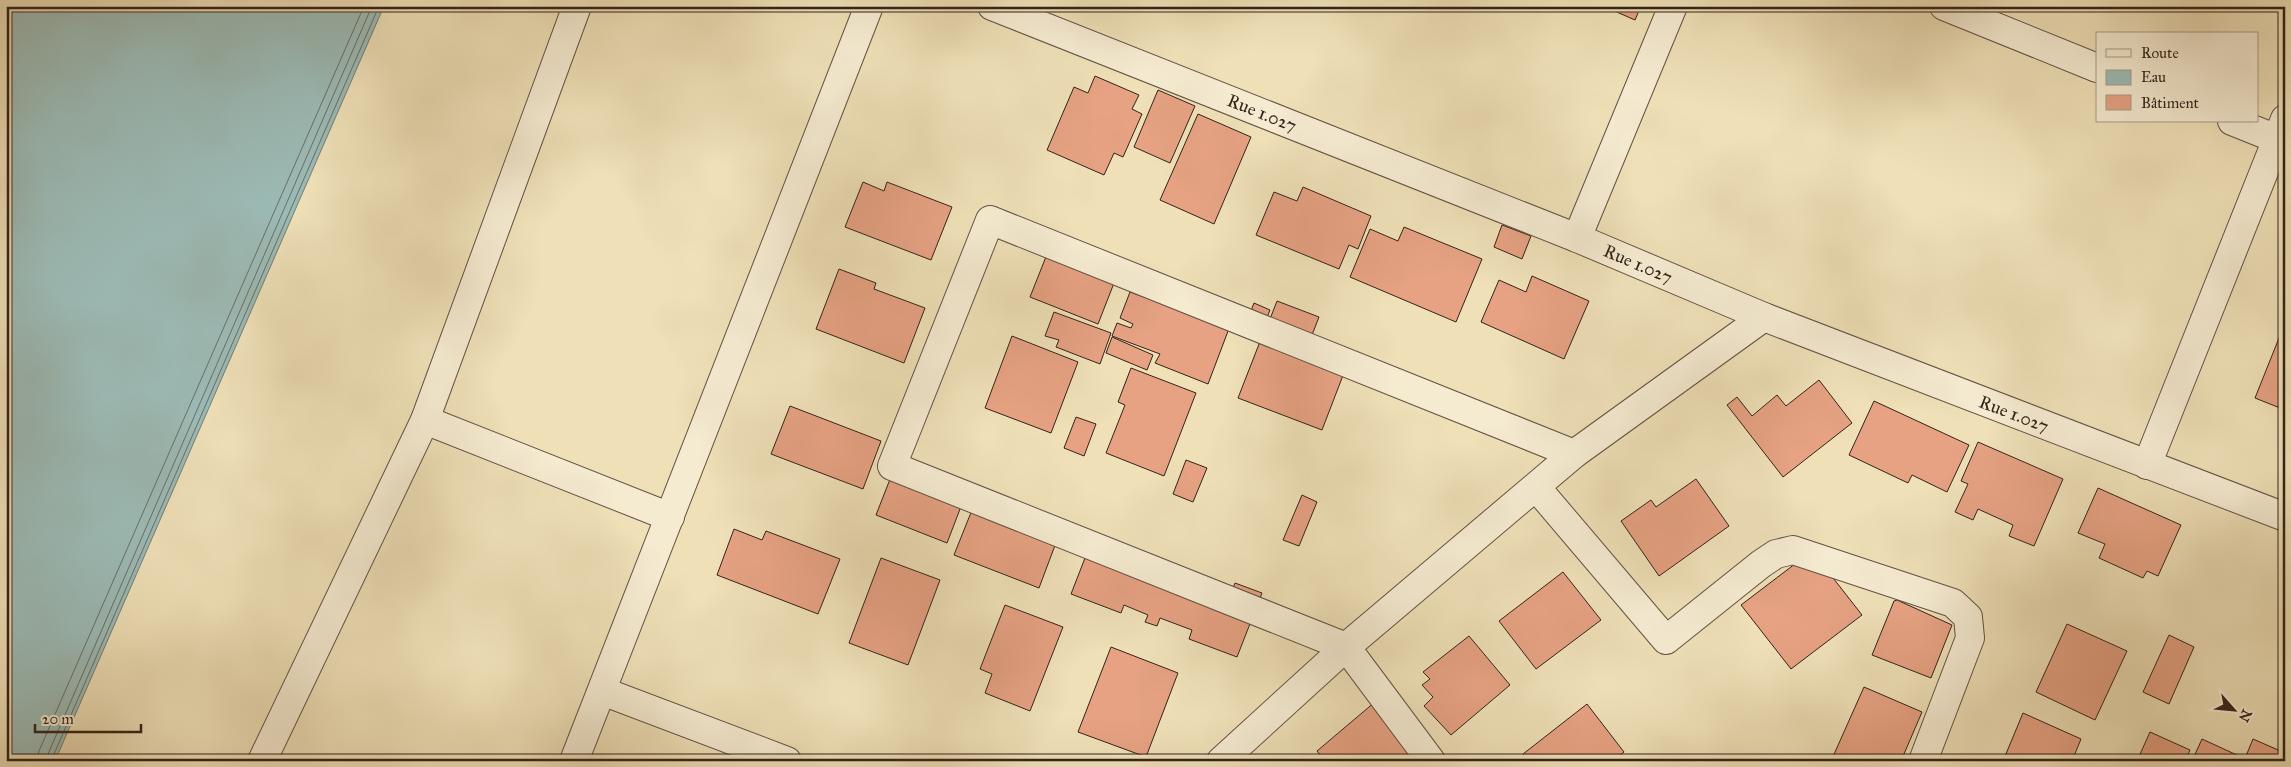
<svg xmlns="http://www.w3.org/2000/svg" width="2291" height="767" viewBox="0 0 2291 767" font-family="'IM FELL Great Primer',serif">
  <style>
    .water { fill: #9cbbb6; stroke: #727e77 }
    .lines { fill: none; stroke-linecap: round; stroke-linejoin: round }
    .shore { stroke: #686f68; stroke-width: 1 }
    .building { fill: #e6a283; stroke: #332319 }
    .minor-casing { stroke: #625241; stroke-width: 30 }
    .minor { stroke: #f5ebd1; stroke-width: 28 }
    .labels { text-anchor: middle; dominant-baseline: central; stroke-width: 4; stroke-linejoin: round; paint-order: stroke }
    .street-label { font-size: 18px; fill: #332319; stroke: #f5ebd1 }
  </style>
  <rect width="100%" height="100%" fill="#efe0b8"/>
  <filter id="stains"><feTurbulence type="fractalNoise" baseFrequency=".004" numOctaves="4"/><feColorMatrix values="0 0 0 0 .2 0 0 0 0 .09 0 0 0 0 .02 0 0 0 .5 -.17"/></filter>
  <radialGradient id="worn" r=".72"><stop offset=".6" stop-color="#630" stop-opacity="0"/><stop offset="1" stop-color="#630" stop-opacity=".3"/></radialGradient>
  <!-- water -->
  <polygon class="water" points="6,6 384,6 55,761 6,761"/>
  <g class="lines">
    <!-- shore -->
    <g class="shore">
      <polyline points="37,761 39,751 364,6"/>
      <polyline points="45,761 372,6"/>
      <polyline points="51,761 379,6"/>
    </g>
  </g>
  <!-- building -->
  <g class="building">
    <polygon points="1603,6 1641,6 1635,20"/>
    <polygon points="1095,76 1139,95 1132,109 1142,114 1123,157 1114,153 1104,175 1047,150 1074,87 1088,93"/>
    <polygon points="1158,90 1195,106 1170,163 1134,147"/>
    <polygon points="1198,114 1251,137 1214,224 1160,200"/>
    <polygon points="863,182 884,191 887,182 952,207 931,260 845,227"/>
    <polygon points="1303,187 1371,216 1358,249 1349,245 1339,269 1256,235 1274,192 1297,201"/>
    <polygon points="1502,225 1531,236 1522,259 1494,247"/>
    <polygon points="1404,227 1482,259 1456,322 1350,277 1370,229 1398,241"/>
    <polygon points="1055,234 1123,260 1098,324 1030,297"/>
    <polygon points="839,269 876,283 874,289 925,308 904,363 816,329"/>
    <polygon points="1532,276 1589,301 1564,359 1481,322 1499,280 1526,292"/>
    <polygon points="1150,280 1233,318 1208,384 1155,363 1160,354 1112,336 1117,323 1131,328 1133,324 1120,318 1130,292 1144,297"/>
    <polygon points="1277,301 1319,317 1310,340 1270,319"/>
    <polygon points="1254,303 1270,310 1258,340 1242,334"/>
    <polygon points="1054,312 1111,333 1100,364 1056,347 1059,340 1045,336"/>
    <polygon points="2285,323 2285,410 2255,398"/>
    <polygon points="1012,336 1078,362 1051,433 985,408"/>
    <polygon points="1112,337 1153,355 1147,370 1106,353"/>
    <polygon points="1261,339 1347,365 1322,430 1238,398"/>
    <polygon points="1131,368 1196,393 1164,476 1106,453 1125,405 1118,402"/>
    <polygon points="1819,380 1852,423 1783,477 1727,405 1737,397 1752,416 1777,395 1786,406"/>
    <polygon points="1874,401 1969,445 1947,492 1912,475 1908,483 1849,455"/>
    <polygon points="790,406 881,441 863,489 771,454"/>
    <polygon points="1076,417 1096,424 1084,456 1064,448"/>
    <polygon points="1978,442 2063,479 2034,546 2009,536 2013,525 1978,509 1973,520 1955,512 1968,484 1961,481"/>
    <polygon points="1186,460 1207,468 1193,502 1173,494"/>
    <polygon points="894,469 965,496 947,543 876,515"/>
    <polygon points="1696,479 1729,526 1659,576 1621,521 1651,500 1656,507"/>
    <polygon points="2098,488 2181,525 2158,576 2147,571 2143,578 2099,558 2105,544 2078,533"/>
    <polygon points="1302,495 1317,502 1299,546 1283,540"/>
    <polygon points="976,500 1063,524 1039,588 954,555"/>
    <polygon points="734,529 762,540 766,531 840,559 818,614 717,575"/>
    <polygon points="1094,535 1233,588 1235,583 1262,593 1237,657 1189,639 1192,630 1160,618 1157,626 1145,622 1148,615 1124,605 1121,613 1071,594"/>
    <polygon points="1812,551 1862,615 1791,669 1741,605"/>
    <polygon points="881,558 940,580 908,665 849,643"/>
    <polygon points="1563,572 1601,620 1536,669 1499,621"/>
    <polygon points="1897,600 1952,625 1931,678 1872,655 1894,601"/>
    <polygon points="1005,605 1063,627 1030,711 985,693 992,674 980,669"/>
    <polygon points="2067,624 2127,651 2095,720 2036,692"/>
    <polygon points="2169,635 2194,647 2169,704 2143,692"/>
    <polygon points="1469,636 1510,685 1451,735 1424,706 1433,697 1422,685 1430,679 1423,672"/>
    <polygon points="1111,647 1178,673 1146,757 1078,732"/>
    <polygon points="1864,687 1922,712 1901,761 1831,761"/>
    <polygon points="1382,696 1425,747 1409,761 1325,761 1317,751"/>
    <polygon points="1587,704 1624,752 1613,761 1528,761 1523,754"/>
    <polygon points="2023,713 2081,739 2072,761 2003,761"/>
    <polygon points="2150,732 2190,750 2185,761 2137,761"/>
    <polygon points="2202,739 2250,761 2192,761"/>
    <polygon points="2253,739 2285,753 2285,761 2257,761 2246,756"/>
  </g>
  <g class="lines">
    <defs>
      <g id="minor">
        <polyline points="992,6 1577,238 1764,317 2285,517"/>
        <polyline points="1944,6 2097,68"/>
        <polyline points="2232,121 2277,139"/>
        <polyline points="1577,238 1673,6"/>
        <polyline points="425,420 670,517"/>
        <polyline points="2147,465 2285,119"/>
        <polyline points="1536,487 1666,640 1761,564 1776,554 1793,550 1953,603 1968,617 1970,638 1923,761"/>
        <polyline points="602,691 787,761"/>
        <polyline points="262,761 425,420 577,6"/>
        <polyline points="574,761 869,6"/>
        <polyline points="1221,761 1346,647 1574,454 1764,317"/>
        <polyline points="1431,761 1346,647 892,466 990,220 1574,454"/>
      </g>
    </defs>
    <!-- minor casing -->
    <use href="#minor" class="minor-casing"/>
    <!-- minor -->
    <use href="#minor" class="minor"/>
  </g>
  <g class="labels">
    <!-- street labels -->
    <g class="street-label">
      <text transform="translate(1262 113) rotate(22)">Rue 1.027</text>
      <text transform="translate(1638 264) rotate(23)">Rue 1.027</text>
      <text transform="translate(2014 414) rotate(21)">Rue 1.027</text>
    </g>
  </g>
  <!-- margin -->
  <rect width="2291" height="767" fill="none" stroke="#efe0b8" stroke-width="25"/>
  <rect x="8" y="8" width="2276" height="752" fill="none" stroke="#332319" stroke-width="2.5"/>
  <rect x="12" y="12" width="2266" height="742" fill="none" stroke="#332319"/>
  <!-- legend -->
  <rect x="2096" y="32" width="162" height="90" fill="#f5ebd1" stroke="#a79b87"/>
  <rect x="2106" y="49" width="25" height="8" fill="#f5ebd1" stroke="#a79b87"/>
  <text x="2141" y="58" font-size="15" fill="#332319">Route</text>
  <rect x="2106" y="70" width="25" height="15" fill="#9cbbb6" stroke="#a79b87"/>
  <text x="2141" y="82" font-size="15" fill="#332319">Eau</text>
  <rect x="2106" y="95" width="25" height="15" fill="#e6a283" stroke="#a79b87"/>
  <text x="2141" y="108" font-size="15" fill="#332319">Bâtiment</text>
  <!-- north arrow -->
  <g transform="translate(2234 710) rotate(117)" stroke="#f5ebd1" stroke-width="4" paint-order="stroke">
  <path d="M0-4L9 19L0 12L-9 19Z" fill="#332319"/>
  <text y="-8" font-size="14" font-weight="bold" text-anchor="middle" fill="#332319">N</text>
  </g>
  <!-- scale -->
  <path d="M35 724v8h106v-8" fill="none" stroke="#332319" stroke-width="2.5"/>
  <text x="42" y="724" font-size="15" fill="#332319" stroke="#f5ebd1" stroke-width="4" paint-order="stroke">20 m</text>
  <rect width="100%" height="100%" filter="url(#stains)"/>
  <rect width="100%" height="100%" fill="url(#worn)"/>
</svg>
